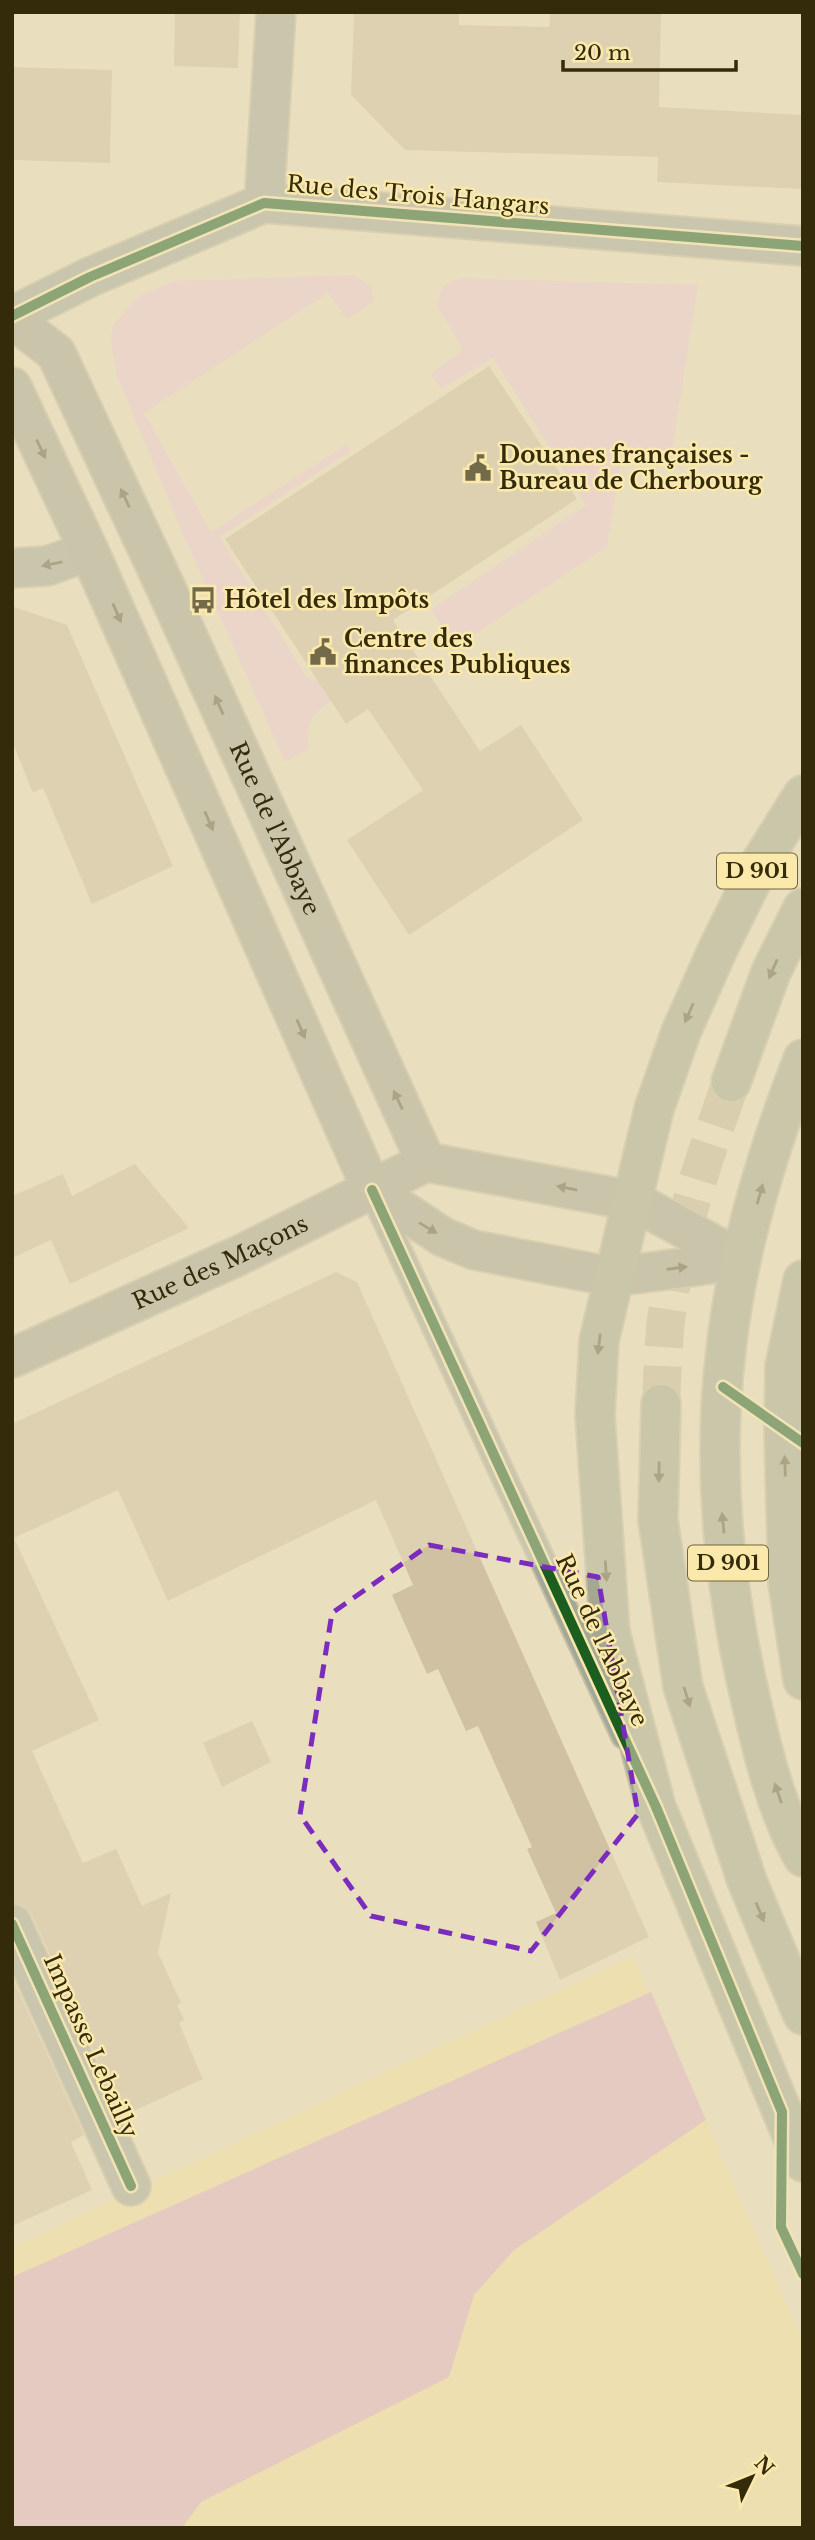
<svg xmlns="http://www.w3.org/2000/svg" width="815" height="2540" viewBox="0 0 815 2540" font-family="'Libre Baskerville',serif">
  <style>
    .built { fill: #f2e0a1 }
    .green { fill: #eecbd5 }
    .forest { fill: #ddb2c3 }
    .building { fill: #d0c1a3 }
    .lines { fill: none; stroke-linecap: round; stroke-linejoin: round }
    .primary-tunnel { stroke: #c5bb9a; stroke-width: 38; stroke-dasharray: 38 19; stroke-linecap: butt }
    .service-casing { stroke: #c5bda1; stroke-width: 28 }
    .minor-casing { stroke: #c5bda1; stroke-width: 42 }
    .secondary-casing { stroke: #c5bda1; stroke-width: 42 }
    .primary-casing { stroke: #c5bda1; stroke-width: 42 }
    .service { stroke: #a2a899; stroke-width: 24 }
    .minor { stroke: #a2a899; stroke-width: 38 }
    .secondary { stroke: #a2a593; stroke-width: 38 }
    .primary { stroke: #a4a893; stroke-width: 38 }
    .cycleway-casing { stroke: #fbe9ac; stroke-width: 15 }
    .cycleway { stroke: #1b5e20; stroke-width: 10 }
    .oneway { fill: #605c41 }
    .oneway2 { fill: #605d43 }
    .oneway3 { fill: #615d41 }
    .marked { fill: none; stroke: #7b2cbf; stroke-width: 5; stroke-dasharray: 14 9; stroke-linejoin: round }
    .labels { text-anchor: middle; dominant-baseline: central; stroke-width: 5; stroke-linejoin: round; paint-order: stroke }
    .shield { fill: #fbe9ac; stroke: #70643b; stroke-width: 2 }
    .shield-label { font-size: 21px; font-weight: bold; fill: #342b0a }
    .street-label { font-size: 23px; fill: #342b0a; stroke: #fbe9ac }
    .poi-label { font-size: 23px; font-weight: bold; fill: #342b0a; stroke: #fbe9ac; text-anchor: start }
  </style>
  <rect width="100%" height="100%" fill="#e9dfbe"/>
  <!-- built -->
  <polygon class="built" points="633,1956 803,2341 803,2528 12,2528 12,2248"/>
  <!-- green -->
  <g class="green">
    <path d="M354,275l16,11 4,15 -27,19 -19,-27 -184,120 67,119 136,-88 4,7 -131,86 87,141 48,10c-24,13 -57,27 -45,60l-25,14 -104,-232 -64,-154 -7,-38 4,-14 25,-28 36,-15z"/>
    <polygon points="461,278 698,285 671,457 623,449 607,547 454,648 431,609 586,505 493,358 441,389 431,374 463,350 437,305 442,287"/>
  </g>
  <!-- forest -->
  <polygon class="forest" points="651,1992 706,2120 514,2250 474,2295 449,2377 201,2502 182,2528 12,2528 12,2277"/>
  <!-- building -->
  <g class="building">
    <polygon points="175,12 240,12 238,68 174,66"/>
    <polygon points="354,12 459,12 459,25 549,27 551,12 661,12 659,107 803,115 803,189 657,182 658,157 405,150 351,95"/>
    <polygon points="12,67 112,70 110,163 12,160"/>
    <polygon points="489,366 577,499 393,620 480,751 521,725 583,820 409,935 347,840 423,790 368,709 346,724 225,539"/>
    <polygon points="12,606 67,625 173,866 92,904 43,788 33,793 12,741"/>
    <polygon points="135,1164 189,1228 70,1284 51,1240 12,1258 12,1196 63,1174 72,1196"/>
    <polygon points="336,1272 357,1282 649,1937 560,1980 536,1922 556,1913 527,1849 532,1847 478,1726 466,1731 438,1669 427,1674 392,1595 413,1585 376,1500 168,1601 118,1490 14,1538 99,1720 32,1751 83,1863 116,1849 142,1906 171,1893 158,1953 181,2003 177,2005 184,2020 179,2023 203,2079 123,2116 32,1915 24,1906 12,1902 12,1424"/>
    <polygon points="252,1721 271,1762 222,1787 203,1743"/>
    <polygon points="12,1977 84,2135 71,2142 92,2190 12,2226"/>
  </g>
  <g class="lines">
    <!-- primary-tunnel -->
    <path class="primary-tunnel" d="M661,1404c1,-25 2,-50 4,-75 9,-84 38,-168 66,-247"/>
    <defs>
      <polyline id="service" points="373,1194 624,1736"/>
      <g id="minor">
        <polyline points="264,203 276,12"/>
        <polyline points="12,316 90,277 264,203 803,246"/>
        <polyline points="12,568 47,566 89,551"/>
        <polyline points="12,1924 131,2186"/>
      </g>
      <g id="secondary">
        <path id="s1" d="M12,319l44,34 108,231 262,578"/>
        <polyline points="12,387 89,551 372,1190 443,1237 474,1250 613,1277 741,1260"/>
        <polyline points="426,1162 634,1201 741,1260"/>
        <path id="s2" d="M12,1358l228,-103 186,-93"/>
      </g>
      <g id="primary">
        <polyline points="803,795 761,862 717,951 681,1032 654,1109 599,1341 595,1415 610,1632 656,1807 803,2162"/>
        <path d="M803,1059c-36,93 -66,192 -77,291 -14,115 -2,235 24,347 12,53 26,112 53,160"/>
        <polyline points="731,1082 771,972 803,908"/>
        <polyline points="803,1280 785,1366 784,1430 788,1583 803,1680"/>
        <polyline points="661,1404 658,1520 683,1687 747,1881 803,2015"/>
      </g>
    </defs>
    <!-- service casing -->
    <use href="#service" class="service-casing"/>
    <!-- minor casing -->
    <use href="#minor" class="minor-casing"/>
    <!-- secondary casing -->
    <use href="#secondary" class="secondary-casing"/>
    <!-- primary casing -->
    <use href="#primary" class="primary-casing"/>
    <!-- service -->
    <use href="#service" class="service"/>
    <!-- minor -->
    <use href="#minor" class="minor"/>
    <!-- secondary -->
    <use href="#secondary" class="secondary"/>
    <!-- primary -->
    <use href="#primary" class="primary"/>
    <defs>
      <g id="cycleway">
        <polyline points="12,316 90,277 264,203 803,246"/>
        <polyline points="372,1190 656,1807 782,2112 781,2227 803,2274"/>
        <polyline points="723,1387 803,1443"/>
        <polyline points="12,1924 131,2186"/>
      </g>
    </defs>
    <!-- cycleway casing -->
    <use href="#cycleway" class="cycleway-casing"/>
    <!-- cycleway -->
    <use href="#cycleway" class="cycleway"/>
  </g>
  <!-- one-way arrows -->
  <defs><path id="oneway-solid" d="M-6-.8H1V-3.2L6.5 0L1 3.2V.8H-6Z" transform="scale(1.75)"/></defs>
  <g class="oneway">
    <use href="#oneway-solid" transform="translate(41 449) rotate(65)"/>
    <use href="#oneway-solid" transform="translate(125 498) rotate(-115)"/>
    <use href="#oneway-solid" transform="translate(117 613) rotate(66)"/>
    <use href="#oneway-solid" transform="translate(219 705) rotate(-114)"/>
    <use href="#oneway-solid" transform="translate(209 821) rotate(66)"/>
    <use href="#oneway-solid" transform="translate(301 1029) rotate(66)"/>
    <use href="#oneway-solid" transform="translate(398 1100) rotate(-115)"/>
    <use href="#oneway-solid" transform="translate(567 1188) rotate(-169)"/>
    <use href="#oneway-solid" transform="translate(428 1228) rotate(31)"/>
    <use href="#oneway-solid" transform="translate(677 1268) rotate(-8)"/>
  </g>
  <use class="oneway2" href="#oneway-solid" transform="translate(52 564) rotate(169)"/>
  <g class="oneway3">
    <use href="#oneway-solid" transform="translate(773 969) rotate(114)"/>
    <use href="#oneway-solid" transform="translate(689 1013) rotate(114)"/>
    <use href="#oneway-solid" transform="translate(760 1194) rotate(-74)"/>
    <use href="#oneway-solid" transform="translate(599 1344) rotate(97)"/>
    <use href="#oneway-solid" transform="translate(785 1466) rotate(-92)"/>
    <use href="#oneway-solid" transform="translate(659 1472) rotate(91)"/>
    <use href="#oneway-solid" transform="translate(723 1523) rotate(-96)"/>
    <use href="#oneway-solid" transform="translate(606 1571) rotate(86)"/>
    <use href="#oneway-solid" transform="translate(687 1697) rotate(73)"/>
    <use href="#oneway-solid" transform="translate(778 1793) rotate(-109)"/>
    <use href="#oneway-solid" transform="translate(760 1912) rotate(67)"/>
  </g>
  <!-- marked area -->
  <path d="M0 0H815V2540H0ZM429,1545l169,32 40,237 -107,137 -160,-35 -71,-101 32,-202z" fill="#e9dfbe" fill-opacity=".55" fill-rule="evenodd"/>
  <path class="marked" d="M429,1545l169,32 40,237 -107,137 -160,-35 -71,-101 32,-202z"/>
  <!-- icons -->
  <defs>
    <symbol id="civic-bare" viewBox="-9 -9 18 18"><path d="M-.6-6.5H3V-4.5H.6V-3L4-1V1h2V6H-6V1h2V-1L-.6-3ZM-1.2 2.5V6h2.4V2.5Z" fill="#736a49" stroke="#fbe9ac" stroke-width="2.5" paint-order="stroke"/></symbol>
    <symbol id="bus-bare" viewBox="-9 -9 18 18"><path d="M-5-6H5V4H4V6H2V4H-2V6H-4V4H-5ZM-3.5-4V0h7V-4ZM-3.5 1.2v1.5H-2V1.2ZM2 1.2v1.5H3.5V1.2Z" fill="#736a49" stroke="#fbe9ac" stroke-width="2.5" paint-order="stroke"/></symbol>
  </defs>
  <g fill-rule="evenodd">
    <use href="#civic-bare" x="459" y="449" width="38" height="38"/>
    <use href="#bus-bare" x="184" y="581" width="38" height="38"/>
    <use href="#civic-bare" x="304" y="633" width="38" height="38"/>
  </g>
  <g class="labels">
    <!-- shield labels -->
    <g class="shield">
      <rect x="717" y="853.5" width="80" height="35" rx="5"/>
      <rect x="688" y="1545.5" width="80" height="35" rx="5"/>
    </g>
    <g class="shield-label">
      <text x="757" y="871">D 901</text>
      <text x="728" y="1563">D 901</text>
    </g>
    <!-- street labels -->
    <g class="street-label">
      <text transform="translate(418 195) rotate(5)">Rue des Trois Hangars</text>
      <text stroke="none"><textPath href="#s1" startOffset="579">Rue de l'Abbaye</textPath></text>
      <text stroke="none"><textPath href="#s2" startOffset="229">Rue des Maçons</textPath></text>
      <text transform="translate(602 1640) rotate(65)">Rue de l'Abbaye</text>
      <text transform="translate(91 2046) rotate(66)">Impasse Lebailly</text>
    </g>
    <!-- poi labels -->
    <g class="poi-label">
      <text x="499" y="455">Douanes françaises -<tspan x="499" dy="26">Bureau de Cherbourg</tspan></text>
      <text x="224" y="600">Hôtel des Impôts</text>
      <text x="344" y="639">Centre des<tspan x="344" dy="26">finances Publiques</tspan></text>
    </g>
  </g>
  <!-- border -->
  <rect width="815" height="2540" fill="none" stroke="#342b0a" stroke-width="28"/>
  <!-- north arrow -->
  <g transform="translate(752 2477) rotate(47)" stroke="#fbe9ac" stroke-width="5" paint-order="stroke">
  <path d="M0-5L12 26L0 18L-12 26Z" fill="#342b0a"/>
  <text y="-10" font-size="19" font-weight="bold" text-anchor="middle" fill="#342b0a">N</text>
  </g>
  <!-- scale -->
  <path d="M563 60v10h173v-10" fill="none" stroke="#342b0a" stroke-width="3.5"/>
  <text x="574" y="60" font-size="21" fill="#342b0a" stroke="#fbe9ac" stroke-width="5" paint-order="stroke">20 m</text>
</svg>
